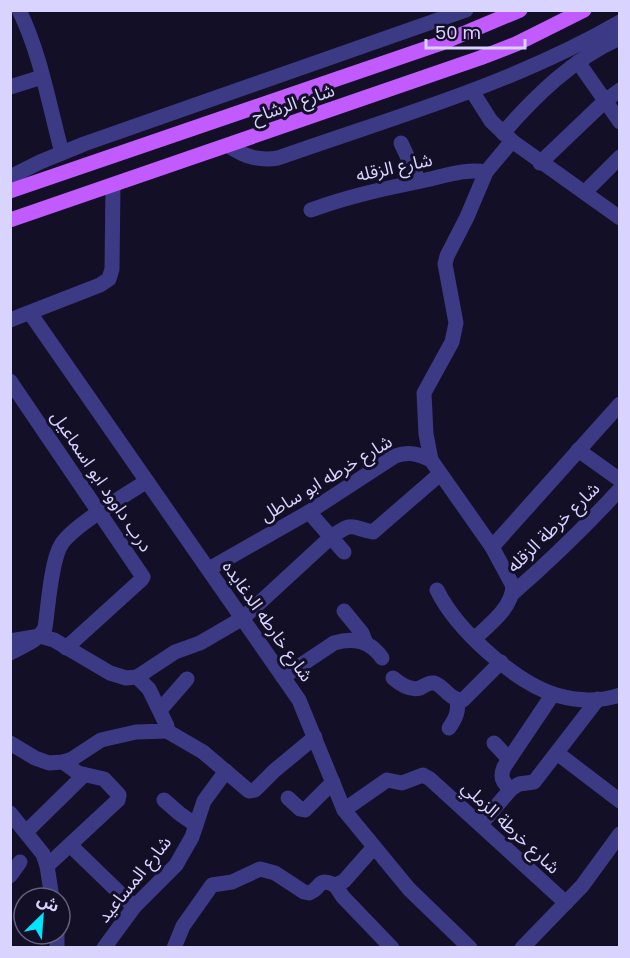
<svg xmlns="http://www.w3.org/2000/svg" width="630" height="958" viewBox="0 0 630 958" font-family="Poppins,'Noto Sans Arabic',sans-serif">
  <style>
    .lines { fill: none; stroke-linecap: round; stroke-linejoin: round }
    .minor { stroke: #3d3a85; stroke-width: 15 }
    .major { stroke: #c25bff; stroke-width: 15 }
    .labels { text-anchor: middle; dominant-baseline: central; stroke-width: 6; stroke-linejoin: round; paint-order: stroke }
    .street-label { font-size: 18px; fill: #d9d4ff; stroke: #130f26 }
  </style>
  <rect width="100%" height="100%" fill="#130f26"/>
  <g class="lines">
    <!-- minor -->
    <g class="minor">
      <path d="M19,10c22,45 30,95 43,143"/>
      <polyline points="578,62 620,122"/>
      <polyline points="10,87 42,77"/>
      <polyline points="472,91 491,121 512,141 620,218"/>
      <path d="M503,133c33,-38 70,-74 117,-95"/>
      <polyline points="401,143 419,181"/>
      <path d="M229,146c16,11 30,15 49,12 116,-41 235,-74 342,-136"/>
      <polyline points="540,163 605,101 620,90"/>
      <polyline points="10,177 40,162 84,144 466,10"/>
      <polyline points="585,192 620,157"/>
      <path d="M311,210c38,-14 76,-22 115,-30 19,-4 40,-12 60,-8"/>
      <polyline points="30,313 299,700 344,810 409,889 470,948"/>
      <polyline points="10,320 100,285 109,279 112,269 113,185"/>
      <polyline points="10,381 143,577 141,580 66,648"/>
      <polyline points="578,450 620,480"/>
      <polyline points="431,460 426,434 424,393 452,342 456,323 445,264 447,256 467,217 486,172 512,141"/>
      <polyline points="309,512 344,552"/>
      <polyline points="492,547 620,404"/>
      <path d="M209,569l100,-57 86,-56c14,-5 23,-2 36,4l61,87 21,39c-1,22 -24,39 -39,53"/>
      <path d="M437,590c19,39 77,92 119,105 21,6 43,7 64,0"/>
      <path d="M513,593c38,-33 73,-67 107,-104"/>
      <polyline points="344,611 362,633 366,643"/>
      <path d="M10,641l30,-5 14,4 56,33 16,5 11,-1 38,-25 25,-9 43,-25 88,-81c23,-16 18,-10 42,-5l67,-58"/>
      <path d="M10,653c14,-8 27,-11 35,-25 3,-20 6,-67 16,-83 10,-18 66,-51 86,-64"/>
      <path d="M283,677l51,-34c20,-6 36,-2 48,15"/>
      <path d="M393,678c7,6 17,13 27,10 5,-2 8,-6 14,-5 10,2 13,16 29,17l38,-38"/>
      <polyline points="160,710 187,679"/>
      <path d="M449,728c7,-10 10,-17 8,-28"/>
      <polyline points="167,731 203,752 249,791 255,790 274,771 315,737"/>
      <polyline points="10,743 35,758 49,763 63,762 72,759 101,740 136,732 167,731 167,726 149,689 137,677"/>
      <polyline points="494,743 509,759"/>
      <polyline points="557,753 620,801"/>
      <path d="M511,789c-9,-6 -11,-13 -7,-22l49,-73"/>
      <polyline points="288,798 300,809 305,810 333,782"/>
      <polyline points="164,800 180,814 196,825"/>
      <polyline points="344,810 387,780 402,783 423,775 430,779 566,903"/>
      <polyline points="10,813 43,854 47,866 52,898"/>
      <polyline points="481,824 511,789 519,784 534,782 598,699"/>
      <polyline points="26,832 84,775"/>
      <polyline points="70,845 134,907"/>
      <polyline points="47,866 118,800 119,795 104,779 78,773 63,762"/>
      <polyline points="10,876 20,862"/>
      <polyline points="335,885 343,897 392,948"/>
      <polyline points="57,948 57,934"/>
      <polyline points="104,948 134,907 176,865 192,837 204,801 226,771"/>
      <path d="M174,948l9,-22 29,-41 20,-3 28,-13 15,4 29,19 5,1c15,-6 6,-16 26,-8l9,-4 30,-34"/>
      <polyline points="522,948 582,886 620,834"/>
    </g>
    <!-- major -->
    <g class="major">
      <polyline points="10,191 439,44 520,10"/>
      <polyline points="10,220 480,58 516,44 584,10"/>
    </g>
  </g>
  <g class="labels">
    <!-- street labels -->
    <g class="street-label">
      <text transform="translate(293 103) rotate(-19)">شارع الرشاح</text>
      <text transform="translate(394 167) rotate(-12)">شارع الزقله</text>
      <text transform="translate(326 478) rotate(-31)">شارع خرطه ابو ساطل</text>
      <text transform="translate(102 481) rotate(56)">درب داوود ابو اسماعيل</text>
      <text transform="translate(553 527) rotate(-44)">شارع خرطة الزقله</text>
      <text transform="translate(268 621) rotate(55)">شارع خارطه الدغايده</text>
      <text transform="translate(511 827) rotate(43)">شارع خرطة الزملي</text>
      <text transform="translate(134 879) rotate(-51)">شارع المساعيد</text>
    </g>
  </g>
  <!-- border -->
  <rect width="630" height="958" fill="none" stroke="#d9d4ff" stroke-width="24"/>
  <!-- north arrow -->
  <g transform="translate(42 916) rotate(25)"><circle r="28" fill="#130f26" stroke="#625e7d" stroke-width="1.5"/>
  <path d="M0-4.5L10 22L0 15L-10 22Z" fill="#00e5ff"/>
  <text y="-9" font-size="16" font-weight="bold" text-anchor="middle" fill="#d9d4ff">ش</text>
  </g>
  <!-- scale -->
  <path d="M426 39v9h99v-9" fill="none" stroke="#d9d4ff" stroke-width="3"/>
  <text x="435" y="39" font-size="18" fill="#d9d4ff" stroke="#130f26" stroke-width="4.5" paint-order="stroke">50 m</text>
</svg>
